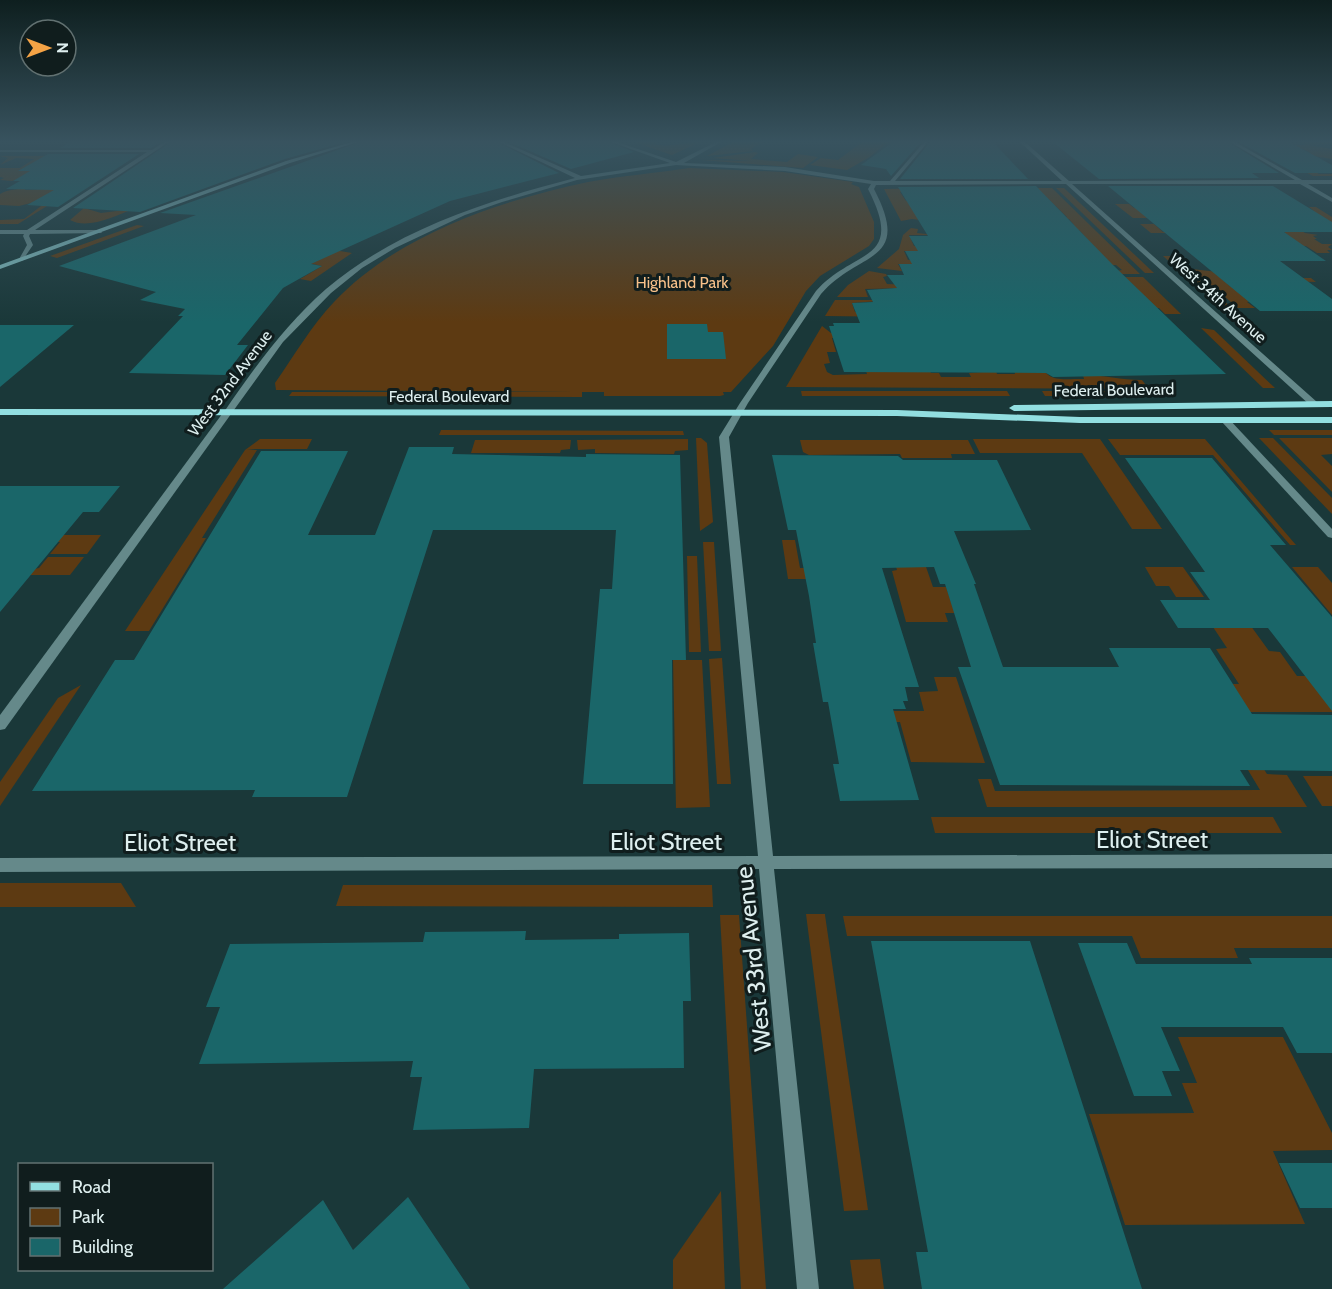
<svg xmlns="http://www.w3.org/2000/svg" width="1332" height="1289" viewBox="0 0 1332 1289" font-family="Cabin,sans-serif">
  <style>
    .green { fill: #5d3a12 }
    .building { fill: #1a6669 }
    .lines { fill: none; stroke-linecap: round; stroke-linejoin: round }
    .minor { fill: #65898a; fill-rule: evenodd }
    .tertiary { fill: #65898a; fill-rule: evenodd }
    .secondary { fill: #7fb9bb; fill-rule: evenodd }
    .primary { fill: #92dfe1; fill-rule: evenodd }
    .labels { text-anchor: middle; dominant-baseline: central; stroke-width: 6; stroke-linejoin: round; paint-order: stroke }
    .far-park-label { font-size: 16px; fill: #f7c089; stroke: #101d1d }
    .far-street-label { font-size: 16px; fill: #deefef; stroke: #101d1d }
    .near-street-label { font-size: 24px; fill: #deefef; stroke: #101d1d }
  </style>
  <rect width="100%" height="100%" fill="#1a3839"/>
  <!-- green -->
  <g class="green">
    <path d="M634,142h24l-4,2c17,4 29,-2 46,-2l-28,13z"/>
    <polygon points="733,142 772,142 763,142 751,149 753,151 707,156"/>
    <polygon points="862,142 889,142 868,158 847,170 810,165 821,158 838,160"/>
    <path d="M1252,142l16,3h37l-5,-3h30l2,2 -23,1 23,4v10l-19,-3 -1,14 7,4h13v2h-19l-46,-25 44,2c-20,-12 -35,3 -59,-11z"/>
    <polygon points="755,152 758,153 751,159 787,162 798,154 818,157 803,168 701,160 752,161 713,158"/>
    <polygon points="0,156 126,156 12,181 0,180 4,178 0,177 0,168 20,168 34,159 16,158 0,165 8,158"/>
    <path d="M689,168l94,4 70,10 -2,2 8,3 15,35v17l-5,7 -49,30 -14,15 -33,55 -42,46h-8l1,3 -4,1h-116v-4h-22v5l-293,-1 3,-4h283l-299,-2 -1,-7c19,-27 36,-57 59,-81 64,-68 168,-102 254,-120 31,-6 69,-9 101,-14z"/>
    <path d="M81,185l-63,39h-18v-4l24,-1 21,-16 -10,-1 -16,4 -19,-1v-11c9,-6 18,-3 27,-8l-2,4c19,0 37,-5 56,-5z"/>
    <polygon points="939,188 936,192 900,192 906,201 924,201 953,224 912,219 901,221 884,189"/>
    <polygon points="997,188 1052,188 1140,274 1119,274 1117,271 1122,270 1116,265 1111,265 1079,230 1073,230 1074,225 1069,219 1064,219 1067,217 1039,190"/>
    <polygon points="1056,188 1064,188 1154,273 1145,273"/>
    <polygon points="1115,204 1129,204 1134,208 1182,208 1204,233 1151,233 1140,224 1154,224 1163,232 1202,232 1151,218 1133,218"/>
    <polygon points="1309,207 1316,207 1332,217 1332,225 1293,225 1305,233 1318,235 1313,236 1317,239 1314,239 1322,244 1332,244 1328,247 1332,250 1327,250 1330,253 1317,253 1306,246 1284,246 1285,232 1273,224 1314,211"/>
    <path d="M84,208l17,5 32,-4c-18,7 -45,21 -63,11z"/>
    <polygon points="137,225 144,226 57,258 50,256"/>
    <polygon points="911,228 918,229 917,233 935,235 909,235 914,246 942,246 945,251 904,251 908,260 951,260 954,264 898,264 902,271 877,268 899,249 903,235"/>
    <polygon points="334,250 352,253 311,281 300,279 322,266 308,263"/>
    <polygon points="1163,256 1172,256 1239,314 1227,313"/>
    <polygon points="1192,269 1270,278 1311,278 1316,282 1222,279 1231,287 1236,287 1252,301 1247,302 1255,308 1238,308"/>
    <polygon points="869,271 886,274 887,276 883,277 887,284 909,285 910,288 865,289 868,297 837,297 848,285"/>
    <path d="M1122,277h21l38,37h-16l-6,-6h-8c-9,-13 -16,-25 -29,-31z"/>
    <polygon points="835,300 895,300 852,303 855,312 903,317 825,316"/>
    <path d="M822,326l9,7h21l1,5h-21l4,14h-9l3,11 -6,1 3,8 6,3 34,-1 -10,-31h13l12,29h30l11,-16 8,17h8l2,4h30l-2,-4 27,-2 1,3h18l-1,-3 19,-15c18,27 19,23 51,23l-1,-4c21,0 38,5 59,5l7,9 -363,-2z"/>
    <polygon points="1201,328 1214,330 1275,388 1263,388"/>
    <polygon points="801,391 1007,391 1010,396 802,396"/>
    <polygon points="1042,391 1151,391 1155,396 1045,396"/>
    <polygon points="441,430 683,431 684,435 439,435"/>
    <polygon points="1269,430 1332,430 1332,435 1274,435"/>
    <polygon points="696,438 701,438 707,443 713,522 700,531"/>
    <polygon points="1259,438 1273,438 1332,498 1332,514"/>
    <polygon points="1279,438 1332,438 1332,454 1321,455 1332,466 1332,492"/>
    <polygon points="260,439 312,439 307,449 247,449 257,450 202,538 206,538 149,631 125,631 245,450"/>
    <polygon points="688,439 688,450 675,451 674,454 595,453 595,449 578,450 577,440"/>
    <polygon points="973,439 1100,439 1162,529 1132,529 1082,453 980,453"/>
    <polygon points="1108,439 1205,439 1296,545 1290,545 1213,455 1120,455"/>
    <polygon points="475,440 571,440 570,449 561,450 560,453 471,453"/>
    <polygon points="800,440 968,440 975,454 951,454 952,458 902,458 900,454 809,455 803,452"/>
    <polygon points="38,535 101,535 87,554 50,554 60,542 51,542"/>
    <polygon points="782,540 795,540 800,568 807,568 809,579 788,579"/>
    <polygon points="888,541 917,541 933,587 946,587 955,613 945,613 948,622 906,622 892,571 897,570"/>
    <polygon points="703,542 714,542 721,651 709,651"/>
    <polygon points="687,556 697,556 701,652 689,652"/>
    <polygon points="48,557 84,557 70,575 2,575 39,568"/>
    <polygon points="1145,567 1183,567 1204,597 1176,597 1169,586 1156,586"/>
    <polygon points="1292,567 1318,567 1332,583 1332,615"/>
    <polygon points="1195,600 1232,600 1269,651 1280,652 1297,676 1332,676 1332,712 1211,712 1194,684 1239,684 1216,649 1227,648"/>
    <polygon points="722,658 731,784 717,784 709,659"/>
    <polygon points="673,660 702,660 710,807 676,808"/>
    <polygon points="934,677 956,677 985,763 911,762 900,722 887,722 884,711 924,711 919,692 938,691"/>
    <polygon points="81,685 0,806 0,782 58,698"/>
    <polygon points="1215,715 1229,715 1267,774 1287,775 1307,807 987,807 978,779 991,779 995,791 1260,790"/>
    <polygon points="1303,776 1332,776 1332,806 1322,806"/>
    <polygon points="931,817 1273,817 1282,833 935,833"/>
    <polygon points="0,883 121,883 136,907 0,907"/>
    <polygon points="343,885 712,885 713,907 336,906"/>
    <polygon points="825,914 825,915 868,1210 844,1211 806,914"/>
    <polygon points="720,915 739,915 766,1289 741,1289"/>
    <polygon points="843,916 1332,916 1332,948 1234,948 1238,958 1141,958 1132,936 847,936"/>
    <polygon points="1178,1037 1283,1037 1332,1133 1332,1150 1273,1151 1305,1224 1125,1225 1089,1114 1194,1113 1182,1083 1197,1083"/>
    <polygon points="721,1191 725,1289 673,1289 673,1260"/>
    <polygon points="880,1259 884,1289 854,1289 850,1260"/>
  </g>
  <!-- building -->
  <g class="building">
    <polygon points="71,142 160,142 151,148 60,148"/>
    <polygon points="171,142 345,142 285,159 140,212 73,208"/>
    <polygon points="360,142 497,142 559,173 450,201 311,264 322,266 283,288 237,345 248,345 225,375 129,373 183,316 178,316 185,309 140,300 156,292 59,266 196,215 160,213"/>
    <polygon points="509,142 609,142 634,152 571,169"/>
    <polygon points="893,142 921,142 891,176 886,169 861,165"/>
    <polygon points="930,142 993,142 1028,179 900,179"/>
    <polygon points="1053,142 1228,142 1279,173 1252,173 1259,178 1099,179"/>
    <polygon points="1239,142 1289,142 1332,165 1332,173 1295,173"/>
    <polygon points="48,154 139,154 58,207 27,205 54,190 6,189 20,181 13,181 30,171 18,171"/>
    <polygon points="1036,186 1113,265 1226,374 1053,377 1046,373 844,372 829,326 834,326 833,323 860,323 852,303 873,302 867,290 897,288 887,275 904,275 899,264 912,264 905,251 918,251 909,236 928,236 898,187"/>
    <polygon points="1108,186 1273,186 1332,222 1332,232 1284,232 1326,261 1280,261 1332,299 1332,311 1260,311"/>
    <polygon points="667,324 707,324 708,332 723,332 726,359 667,359"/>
    <polygon points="0,325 74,325 0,387"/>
    <polygon points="409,447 454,447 452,454 586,457 586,454 680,455 686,660 672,660 673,784 583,784 600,589 612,589 616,530 433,530 347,797 252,797 255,790 32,791 115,660 134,660 261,451 348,451 308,535 375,535"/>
    <polygon points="772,455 898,456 903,460 997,460 1031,530 954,531 976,584 974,584 1003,667 1119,667 1109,648 1210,648 1252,714 1332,715 1332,771 1240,770 1250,786 1000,785 958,667 971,667 945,584 940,584 934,567 882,568 919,687 905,687 908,701 903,701 906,709 893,709 919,800 840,801 833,764 839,764 828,702 823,702 813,643 816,643 809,596 796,530 788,530"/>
    <polygon points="1125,458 1212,458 1286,545 1270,545 1332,617 1332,711 1268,628 1178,628 1160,600 1210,600 1190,572 1205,572"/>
    <polygon points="0,486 120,486 99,512 83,512 0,612"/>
    <polygon points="526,931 525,940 619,939 619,934 689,933 691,1001 683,1001 684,1068 534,1069 529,1128 413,1130 422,1077 410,1077 413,1061 199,1064 220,1007 206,1007 230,944 423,942 425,932"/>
    <polygon points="871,941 1030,941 1142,1289 922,1289 916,1252 928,1252"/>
    <polygon points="1078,943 1127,943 1136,964 1252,964 1249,958 1332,958 1332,1053 1297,1053 1283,1027 1161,1027 1180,1071 1162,1071 1172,1096 1134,1096"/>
    <polygon points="1279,1163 1332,1163 1332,1208 1300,1208"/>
    <polygon points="408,1197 470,1289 223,1289 323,1200 353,1250"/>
  </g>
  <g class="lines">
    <!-- minor -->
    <g class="minor">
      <polygon points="164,142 169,142 35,230 100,230 102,233 30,234 29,236 33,245 22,261 18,261 27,245 23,236 24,234 0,234 0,230 27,230 147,152 0,152 0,150 152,150"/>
      <path d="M499,142h5l77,34 89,-13 -59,-21h6l59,20 40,-20h5l-37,21 101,4 89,14h16l34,-39h4l-33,39h167l-42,-39h5l44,39 226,-1 -65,-38h5l67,38h30v4h-24l24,14v4l-32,-18h-228l245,218v4h-6l-245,-222 -190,1 -2,4c39,75 -15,61 -53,105l-73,109 -19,34 44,419 559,-2v14l-558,1 45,420h-22l-38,-420 -759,3v-14l758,-2 -39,-419 21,-34 76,-112c38,-43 90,-28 52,-102l3,-5 -86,-13 -109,-6 -99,15 -75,22 -37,13 -70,33 -33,20 -31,25 -48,49 -52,72 -7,-2c30,-44 62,-88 102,-123 71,-60 161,-88 249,-111z"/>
      <polygon points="1225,417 1228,418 1332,529 1332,538 1328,537 1222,422 1222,418"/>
    </g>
    <!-- tertiary -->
    <polygon class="tertiary" points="228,409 232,412 231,414 5,729 0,730 0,715 225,410"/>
    <!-- secondary -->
    <polygon class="secondary" points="352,142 358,142 290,163 0,269 0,265 286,161"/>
    <!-- primary -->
    <g class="primary">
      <polygon points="1332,401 1332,407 1014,411 1009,408 1014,405"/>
      <polygon points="0,409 897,410 1080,417 1332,417 1332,423 1080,423 897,416 0,415"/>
    </g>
  </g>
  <!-- sky -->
  <linearGradient id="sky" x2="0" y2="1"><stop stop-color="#0e1f1f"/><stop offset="0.44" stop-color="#38535f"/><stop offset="1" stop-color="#38535f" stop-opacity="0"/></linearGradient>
  <rect width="1332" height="322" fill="url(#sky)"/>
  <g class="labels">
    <!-- far-park labels -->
    <g class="far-park-label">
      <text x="682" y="282">Highland Park</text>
    </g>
    <!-- far-street labels -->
    <g class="far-street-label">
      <text transform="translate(1218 298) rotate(42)">West 34th Avenue</text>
      <text transform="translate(230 383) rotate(-53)">West 32nd Avenue</text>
      <text transform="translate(1114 390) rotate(-1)">Federal Boulevard</text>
      <text x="449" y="396">Federal Boulevard</text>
    </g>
    <!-- near-street labels -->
    <g class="near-street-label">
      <text x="1152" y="839">Eliot Street</text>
      <text x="666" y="841">Eliot Street</text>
      <text x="180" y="842">Eliot Street</text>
      <text transform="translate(753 959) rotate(-96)">West 33rd Avenue</text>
    </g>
  </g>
  <!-- legend -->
  <rect x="18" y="1163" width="195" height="108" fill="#101d1d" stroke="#627171" stroke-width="1.5"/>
  <rect x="30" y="1182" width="30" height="9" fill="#92dfe1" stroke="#627171" stroke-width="1.5"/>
  <text x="72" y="1193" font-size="18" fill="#deefef">Road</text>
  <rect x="30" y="1208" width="30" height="18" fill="#5d3a12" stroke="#627171" stroke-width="1.5"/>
  <text x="72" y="1223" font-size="18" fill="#deefef">Park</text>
  <rect x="30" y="1238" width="30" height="18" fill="#1a6669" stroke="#627171" stroke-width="1.5"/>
  <text x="72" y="1253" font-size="18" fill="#deefef">Building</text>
  <!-- north arrow -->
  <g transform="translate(48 48) rotate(90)"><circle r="28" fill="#101d1d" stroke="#627171" stroke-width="1.5"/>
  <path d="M0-4.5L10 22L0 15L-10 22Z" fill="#f5a345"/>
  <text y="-9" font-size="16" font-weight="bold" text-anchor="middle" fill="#deefef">N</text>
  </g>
</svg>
